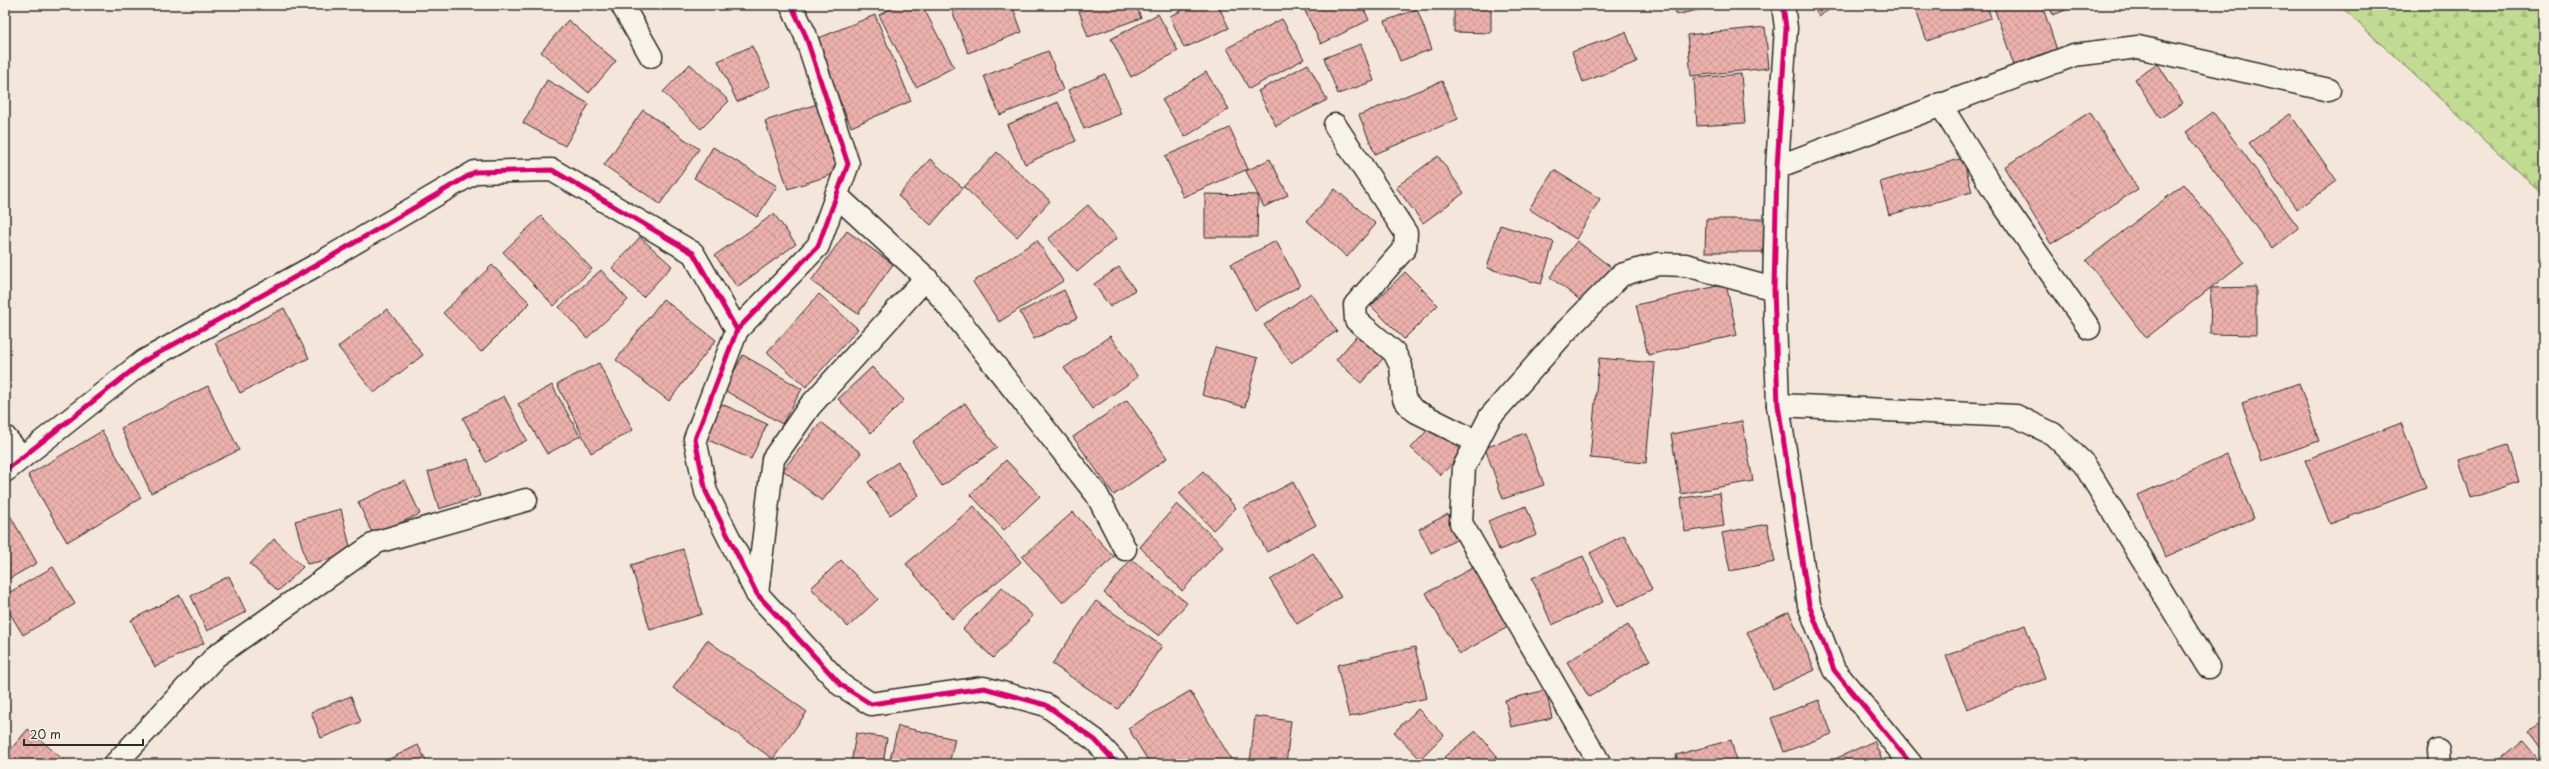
<svg xmlns="http://www.w3.org/2000/svg" width="2549" height="769" viewBox="0 0 2549 769" font-family="'Playpen Sans',sans-serif">
  <style>
    .forest { fill: url(#forest-firs); stroke: #76835e }
    .building { fill: url(#building-cross-hatch); stroke: #2b2b2b }
    .lines { fill: none; stroke-linecap: round; stroke-linejoin: round }
    .street-casing { stroke: #2b2b2b; stroke-width: 25 }
    .street { stroke: #f7f3e8; stroke-width: 22 }
    .cycleway-casing { stroke: #f7f3e8; stroke-width: 8 }
    .cycleway { stroke: #d6006c; stroke-width: 5 }
  </style>
  <defs>
    <pattern id="forest-firs" width="22" height="20" patternUnits="userSpaceOnUse"><rect width="22" height="20" fill="#c1db92"/><path d="M5 1l3.5 6h-7zM16 11l3.5 6h-7z" fill="#a6bc7e"/></pattern>
    <pattern id="building-cross-hatch" width="8" height="8" patternUnits="userSpaceOnUse"><rect width="8" height="8" fill="#ecb1ac"/><path d="M0 0l8 8M0 8l8-8" fill="none" stroke="#cb9894"/></pattern>
  </defs>
  <rect width="100%" height="100%" fill="#f5e6dc"/>
  <filter id="ink" filterUnits="userSpaceOnUse"><feTurbulence type="fractalNoise" baseFrequency=".025" numOctaves="2"/><feDisplacementMap in="SourceGraphic" scale="8" xChannelSelector="R" yChannelSelector="G"/><feConvolveMatrix kernelMatrix="1 2 1 2 8 2 1 2 1" color-interpolation-filters="sRGB"/></filter>
  <g filter="url(#ink)">
    <!-- forest -->
    <polygon class="forest" points="2339,5 2544,5 2544,195"/>
    <!-- building -->
    <g class="building">
      <polygon points="898,5 922,5 954,67 916,87 879,15"/>
      <polygon points="950,5 1012,5 1022,32 968,53"/>
      <polygon points="1077,5 1136,5 1141,18 1088,37"/>
      <polygon points="1193,5 1218,5 1229,28 1184,48 1170,16"/>
      <polygon points="1302,5 1362,5 1369,20 1321,44"/>
      <polygon points="1454,5 1491,5 1491,33 1454,32"/>
      <polygon points="1568,5 1591,5 1568,9"/>
      <polygon points="1674,5 1719,5 1676,15"/>
      <polygon points="1812,5 1837,5 1819,16"/>
      <polygon points="1914,5 1987,5 1991,18 1927,41"/>
      <polygon points="1993,5 2042,5 2059,56 2016,71"/>
      <polygon points="2049,5 2078,5 2053,15"/>
      <polygon points="1417,9 1432,49 1400,61 1385,21"/>
      <polygon points="1158,14 1178,51 1131,77 1111,39"/>
      <polygon points="875,15 911,101 851,127 814,40"/>
      <polygon points="1282,19 1304,59 1249,89 1227,48"/>
      <polygon points="568,20 616,61 589,93 541,52"/>
      <polygon points="1765,27 1769,68 1691,76 1687,35"/>
      <polygon points="1626,32 1637,62 1583,82 1572,52"/>
      <polygon points="1361,44 1374,81 1338,94 1324,58"/>
      <polygon points="752,46 771,86 737,102 718,61"/>
      <polygon points="1048,51 1063,90 1000,115 984,76"/>
      <polygon points="690,64 729,101 701,129 663,92"/>
      <polygon points="1308,64 1327,100 1276,126 1258,91"/>
      <polygon points="2158,64 2183,103 2160,118 2135,79"/>
      <polygon points="1206,72 1229,109 1185,137 1162,100"/>
      <polygon points="1105,74 1121,114 1084,129 1068,90"/>
      <polygon points="1741,74 1745,123 1697,126 1694,78"/>
      <polygon points="547,80 589,104 565,146 523,123"/>
      <polygon points="1442,81 1458,119 1375,154 1359,115"/>
      <polygon points="1058,102 1076,141 1025,164 1007,125"/>
      <polygon points="817,104 840,172 788,189 765,121"/>
      <polygon points="643,110 699,149 660,204 604,165"/>
      <polygon points="2090,112 2138,189 2051,244 2004,167"/>
      <polygon points="2213,112 2299,228 2272,249 2186,132"/>
      <polygon points="2290,114 2337,181 2297,210 2249,143"/>
      <polygon points="1230,128 1248,169 1183,197 1165,156"/>
      <polygon points="713,147 777,186 757,217 694,178"/>
      <polygon points="997,152 1050,201 1017,237 964,187"/>
      <polygon points="1438,156 1464,193 1423,223 1396,187"/>
      <polygon points="1963,158 1972,192 1889,215 1880,182"/>
      <polygon points="930,159 963,188 931,225 898,196"/>
      <polygon points="1270,159 1288,195 1264,207 1246,171"/>
      <polygon points="1554,170 1600,199 1576,239 1529,209"/>
      <polygon points="2184,184 2244,262 2146,338 2086,260"/>
      <polygon points="1335,189 1376,224 1347,257 1307,221"/>
      <polygon points="1205,194 1258,195 1257,237 1205,237"/>
      <polygon points="1088,205 1117,238 1077,272 1048,239"/>
      <polygon points="774,214 796,244 737,287 715,255"/>
      <polygon points="541,216 592,269 554,306 503,252"/>
      <polygon points="1706,219 1768,219 1768,252 1705,252"/>
      <polygon points="1500,225 1554,242 1541,284 1487,268"/>
      <polygon points="847,231 893,264 858,314 811,281"/>
      <polygon points="640,237 672,266 643,297 612,268"/>
      <polygon points="1037,240 1063,281 999,322 973,282"/>
      <polygon points="1276,241 1300,286 1255,310 1231,264"/>
      <polygon points="1577,241 1612,268 1584,303 1550,277"/>
      <polygon points="492,265 530,303 481,352 443,313"/>
      <polygon points="1119,267 1135,290 1110,307 1094,284"/>
      <polygon points="601,270 628,300 587,338 559,307"/>
      <polygon points="1405,272 1438,305 1404,339 1371,306"/>
      <polygon points="1726,284 1737,335 1648,355 1636,305"/>
      <polygon points="2256,287 2256,335 2210,334 2211,288"/>
      <polygon points="1064,290 1077,318 1034,339 1020,312"/>
      <polygon points="1311,293 1337,331 1291,363 1264,325"/>
      <polygon points="819,294 858,329 806,387 767,352"/>
      <polygon points="663,299 716,340 669,401 616,360"/>
      <polygon points="284,308 309,358 240,393 215,343"/>
      <polygon points="387,309 423,355 374,393 338,347"/>
      <polygon points="1362,330 1388,353 1361,383 1336,360"/>
      <polygon points="1110,336 1138,377 1092,409 1064,368"/>
      <polygon points="1215,347 1258,358 1245,407 1202,395"/>
      <polygon points="743,355 802,389 782,424 724,390"/>
      <polygon points="1599,358 1655,363 1646,463 1590,458"/>
      <polygon points="599,363 633,430 591,453 557,384"/>
      <polygon points="872,367 904,400 871,433 838,399"/>
      <polygon points="2299,383 2319,441 2262,461 2242,403"/>
      <polygon points="552,385 580,436 547,454 518,404"/>
      <polygon points="208,386 239,450 151,493 121,428"/>
      <polygon points="504,396 527,440 486,462 463,418"/>
      <polygon points="1127,400 1167,458 1114,495 1073,437"/>
      <polygon points="715,401 767,424 751,459 699,436"/>
      <polygon points="965,403 997,448 942,486 912,442"/>
      <polygon points="1742,421 1753,481 1681,494 1671,434"/>
      <polygon points="821,422 861,453 822,501 783,470"/>
      <polygon points="2401,423 2426,488 2330,524 2305,460"/>
      <polygon points="1433,424 1463,452 1441,475 1411,448"/>
      <polygon points="102,431 141,498 67,542 28,475"/>
      <polygon points="1525,433 1544,485 1503,499 1485,448"/>
      <polygon points="2508,444 2519,482 2471,498 2459,460"/>
      <polygon points="2227,455 2254,518 2165,557 2138,495"/>
      <polygon points="468,459 480,496 439,509 428,472"/>
      <polygon points="1006,460 1040,496 1004,530 970,494"/>
      <polygon points="898,462 919,495 890,515 868,482"/>
      <polygon points="1203,471 1236,508 1213,530 1179,493"/>
      <polygon points="405,480 420,514 373,535 358,502"/>
      <polygon points="1293,482 1316,525 1267,552 1244,508"/>
      <polygon points="1720,493 1724,526 1685,532 1681,498"/>
      <polygon points="1177,504 1223,546 1182,591 1140,547"/>
      <polygon points="974,506 1021,562 952,619 906,564"/>
      <polygon points="1526,506 1537,535 1499,550 1488,521"/>
      <polygon points="341,509 352,555 307,564 295,521"/>
      <polygon points="7,510 37,563 5,581 5,511"/>
      <polygon points="1073,512 1114,557 1063,603 1022,557"/>
      <polygon points="1448,514 1460,538 1431,553 1419,529"/>
      <polygon points="1767,524 1775,562 1730,571 1722,533"/>
      <polygon points="1624,535 1652,589 1618,607 1590,553"/>
      <polygon points="274,539 303,567 278,591 250,564"/>
      <polygon points="683,549 702,614 650,630 631,565"/>
      <polygon points="1313,553 1341,597 1297,624 1270,580"/>
      <polygon points="1583,556 1603,602 1552,625 1532,578"/>
      <polygon points="1131,559 1187,603 1159,636 1104,593"/>
      <polygon points="841,560 878,599 848,627 811,588"/>
      <polygon points="1476,566 1508,627 1459,654 1426,593"/>
      <polygon points="53,567 75,604 23,635 5,605 5,595"/>
      <polygon points="229,576 246,612 207,631 191,596"/>
      <polygon points="1002,587 1033,616 993,658 963,629"/>
      <polygon points="180,595 204,643 155,667 131,620"/>
      <polygon points="1096,601 1162,646 1118,709 1052,664"/>
      <polygon points="1789,612 1815,670 1773,689 1747,632"/>
      <polygon points="1628,625 1650,660 1589,697 1567,662"/>
      <polygon points="2025,625 2045,679 1967,709 1946,656"/>
      <polygon points="707,640 807,712 773,759 673,688"/>
      <polygon points="1415,647 1427,698 1349,717 1337,665"/>
      <polygon points="1546,690 1552,718 1511,727 1505,700"/>
      <polygon points="1190,691 1234,764 1150,764 1128,728"/>
      <polygon points="351,696 361,722 321,738 311,712"/>
      <polygon points="1819,700 1832,734 1784,752 1771,718"/>
      <polygon points="1418,709 1444,735 1420,759 1394,732"/>
      <polygon points="1255,716 1291,721 1286,764 1250,763"/>
      <polygon points="2544,720 2544,753 2528,731"/>
      <polygon points="898,726 955,739 949,764 889,764"/>
      <polygon points="28,729 68,764 5,764 5,756"/>
      <polygon points="1476,731 1497,756 1487,764 1449,764 1444,757"/>
      <polygon points="856,733 887,738 883,764 851,764"/>
      <polygon points="1731,740 1737,764 1678,764 1676,755"/>
      <polygon points="2522,740 2542,764 2494,764"/>
      <polygon points="1874,741 1884,764 1824,764"/>
      <polygon points="418,745 428,764 379,764"/>
    </g>
    <g class="lines">
      <defs>
        <g id="street">
          <polyline points="622,5 651,56"/>
          <polyline points="791,5 805,34 848,164 818,246 737,330 695,439 706,492 757,594 841,685 871,704 984,688 1046,705 1095,740 1117,764"/>
          <polyline points="1783,5 1786,28 1777,167 1774,289 1778,405 1809,605 1834,670 1911,764"/>
          <polyline points="1940,104 1998,197 2089,328"/>
          <polyline points="1335,125 1406,233 1405,248 1355,305 1356,320 1394,352 1401,366 1404,399 1413,410 1477,442"/>
          <polyline points="1777,167 2074,55 2138,47 2329,90"/>
          <polyline points="836,195 926,278 1097,495 1125,549"/>
          <polyline points="1778,405 2016,416 2053,434 2084,464 2208,667"/>
          <polyline points="5,437 22,457"/>
          <polyline points="5,471 144,361 320,263 475,172 552,170 693,253 737,330"/>
          <polyline points="757,594 773,459 810,406 926,278"/>
          <polyline points="2438,751 2439,764"/>
          <polyline points="115,764 216,656 377,542 526,500"/>
          <polyline points="1600,764 1461,523 1464,467 1490,417 1565,332 1621,275 1658,264 1686,265 1774,289"/>
        </g>
      </defs>
      <!-- street casing -->
      <use href="#street" class="street-casing"/>
      <!-- street -->
      <use href="#street" class="street"/>
      <defs>
        <g id="cycleway">
          <polyline points="791,5 805,34 848,164 818,246 737,330 695,439 706,492 757,594 841,685 871,704 984,688 1046,705 1095,740 1117,764"/>
          <polyline points="1783,5 1786,28 1777,167 1774,289 1778,405 1809,605 1834,670 1911,764"/>
          <polyline points="5,471 144,361 320,263 475,172 552,170 693,253 737,330"/>
        </g>
      </defs>
      <!-- cycleway casing -->
      <use href="#cycleway" class="cycleway-casing"/>
      <!-- cycleway -->
      <use href="#cycleway" class="cycleway"/>
    </g>
  </g>
  <!-- margin -->
  <rect width="2549" height="769" fill="none" stroke="#f7f3e8" stroke-width="20"/>
  <rect x="10" y="10" width="2529" height="749" fill="none" stroke="#2b2b2b" stroke-width="1.5" filter="url(#ink)"/>
  <!-- scale -->
  <path d="M24 739v6h119v-6" fill="none" stroke="#2b2b2b" stroke-width="2"/>
  <text x="30" y="739" font-size="12" fill="#2b2b2b" stroke="#f7f3e8" stroke-width="3" paint-order="stroke">20 m</text>
</svg>
